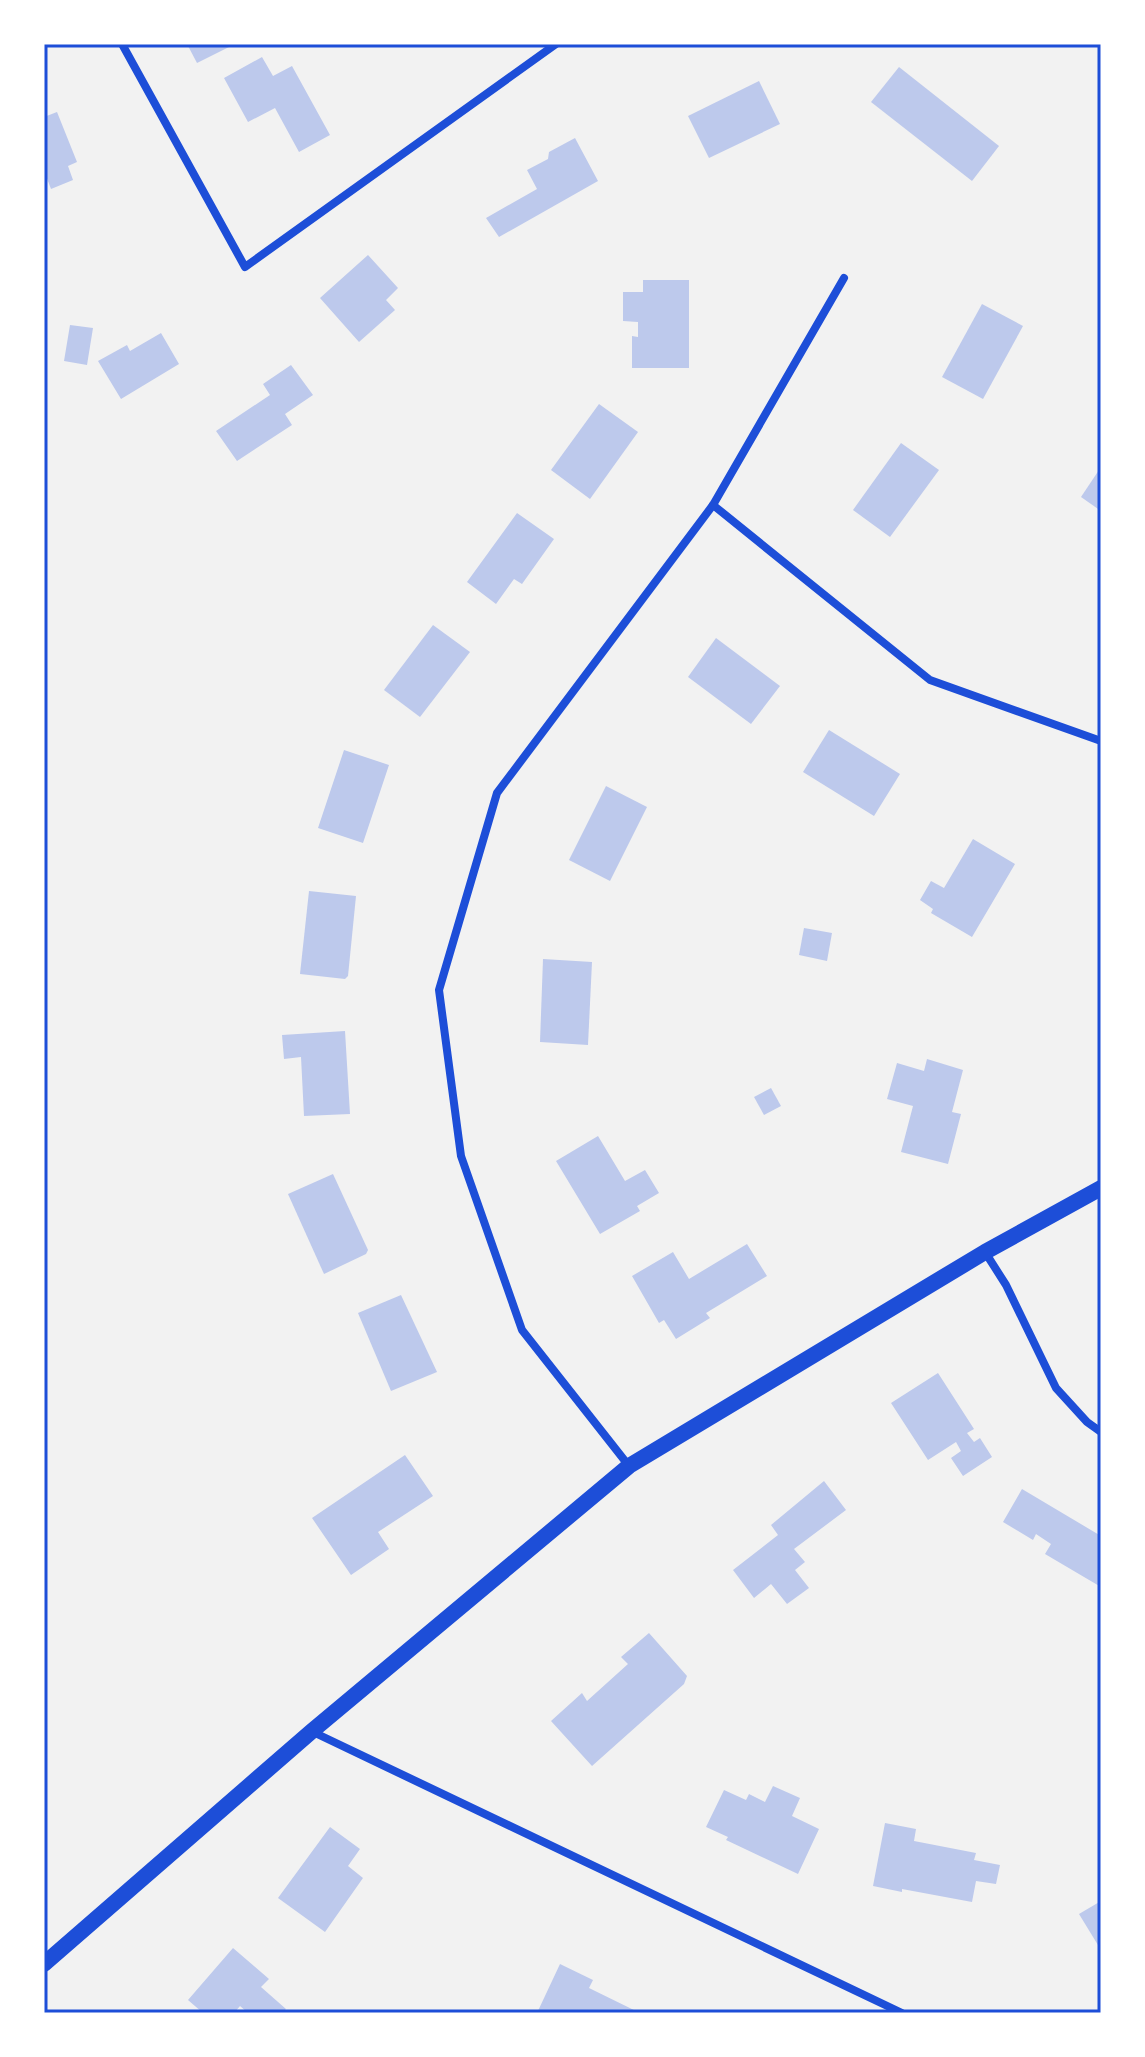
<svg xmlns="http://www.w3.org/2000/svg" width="1145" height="2057" viewBox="0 0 1145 2057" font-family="'Source Sans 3',sans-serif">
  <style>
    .building { fill: #bdc9ec }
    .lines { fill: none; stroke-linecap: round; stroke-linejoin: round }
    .minor { stroke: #1d4ed8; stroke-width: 8 }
    .secondary { stroke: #1d4ed8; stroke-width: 16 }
    .neatline { fill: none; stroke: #1d4ed8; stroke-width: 3 }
  </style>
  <rect width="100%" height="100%" fill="#f2f2f2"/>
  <!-- building -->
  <g class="building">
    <polygon points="187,44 235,44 197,63"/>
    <polygon points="262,57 273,76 292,66 330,135 299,152 275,108 248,122 224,78"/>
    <polygon points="899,67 999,146 972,181 871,102"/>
    <polygon points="759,81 780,124 709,158 688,116"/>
    <polygon points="57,112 77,162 68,166 73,180 51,189 46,176 44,177 44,117"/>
    <polygon points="575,138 598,181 499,237 486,218 537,189 527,170 548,159 549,152"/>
    <polygon points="368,255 398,288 386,300 395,310 359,342 320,298"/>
    <polygon points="643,280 689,280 689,368 632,368 632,336 638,337 638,322 623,321 623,292 643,292"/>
    <polygon points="982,304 1023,326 983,399 942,377"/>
    <polygon points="70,325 93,328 87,365 64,361"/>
    <polygon points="161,333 179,364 121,399 98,361 127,345 130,351"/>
    <polygon points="291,365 313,395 285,414 292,425 237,461 216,431 270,395 263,384"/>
    <polygon points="599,404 638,432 590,499 551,470"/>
    <polygon points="901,443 939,470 890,537 853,510"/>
    <polygon points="1101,467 1101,511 1081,497"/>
    <polygon points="517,513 554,539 522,584 514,579 496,604 467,582"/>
    <polygon points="433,625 470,652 420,717 384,690"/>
    <polygon points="716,638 780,686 751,724 688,677"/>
    <polygon points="829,730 900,774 874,816 803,772"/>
    <polygon points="344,750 389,765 363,843 318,828"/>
    <polygon points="606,786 647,807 610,881 569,860"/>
    <polygon points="973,839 1015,864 972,937 931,913 933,909 920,900 931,881 944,888"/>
    <polygon points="309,891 356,896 348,976 345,979 300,974"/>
    <polygon points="804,928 832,933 827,961 799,955"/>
    <polygon points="543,959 592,962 588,1045 540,1042"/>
    <polygon points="345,1031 350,1114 304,1116 301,1057 284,1059 282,1035"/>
    <polygon points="927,1059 963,1070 952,1112 961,1114 948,1164 901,1152 913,1106 887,1099 897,1063 924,1071"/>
    <polygon points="771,1088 781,1106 764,1115 754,1097"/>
    <polygon points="598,1136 625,1181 645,1170 659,1193 637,1206 640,1211 600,1234 556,1161"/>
    <polygon points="333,1174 368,1250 366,1254 324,1274 288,1194"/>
    <polygon points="747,1244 767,1276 706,1313 710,1318 676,1339 664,1320 659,1323 632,1276 673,1252 689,1279"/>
    <polygon points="401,1295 437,1372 391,1391 358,1313"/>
    <polygon points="938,1373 974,1429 967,1433 974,1442 980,1438 992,1457 963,1476 951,1458 961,1451 956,1442 928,1460 891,1403"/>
    <polygon points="405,1455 433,1496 378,1532 389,1549 351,1575 312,1518"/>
    <polygon points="824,1481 846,1510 794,1549 805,1562 795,1570 809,1588 787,1604 771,1584 754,1598 733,1570 778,1535 771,1525"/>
    <polygon points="1022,1489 1101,1536 1101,1587 1045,1554 1051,1544 1036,1534 1033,1540 1003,1522"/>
    <polygon points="649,1633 687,1676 684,1684 592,1766 551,1721 582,1693 587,1701 628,1664 621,1657"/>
    <polygon points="773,1786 800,1798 792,1816 819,1829 798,1874 726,1840 728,1837 706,1827 724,1790 746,1800 749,1794 765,1802"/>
    <polygon points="885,1823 916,1829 914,1841 976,1853 974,1860 1000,1865 996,1884 976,1881 972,1902 902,1889 902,1892 873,1886"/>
    <polygon points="330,1827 360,1849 348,1866 363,1878 325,1932 278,1898"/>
    <polygon points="1101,1901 1101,1950 1079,1914"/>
    <polygon points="233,1948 269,1979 261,1987 286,2009 282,2013 248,2013 240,2006 234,2013 203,2013 188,2000"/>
    <polygon points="560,1964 593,1980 589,1988 640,2013 537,2013"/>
  </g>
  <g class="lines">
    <!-- minor -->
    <g class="minor">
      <polyline points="122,44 245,267 556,44"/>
      <polyline points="713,505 930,680 1101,741"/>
      <polyline points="985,1252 1006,1285 1056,1388 1087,1422 1101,1432"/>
      <polyline points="629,1466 522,1330 461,1156 439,990 497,793 713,505 844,278"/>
      <polyline points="313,1732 902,2013"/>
    </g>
    <!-- secondary -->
    <polyline class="secondary" points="44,1964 312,1731 629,1466 985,1252 1101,1188"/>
  </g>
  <!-- border -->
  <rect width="1145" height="2057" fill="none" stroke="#ffffff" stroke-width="92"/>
  <rect x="46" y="46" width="1053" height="1965" class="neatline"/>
</svg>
